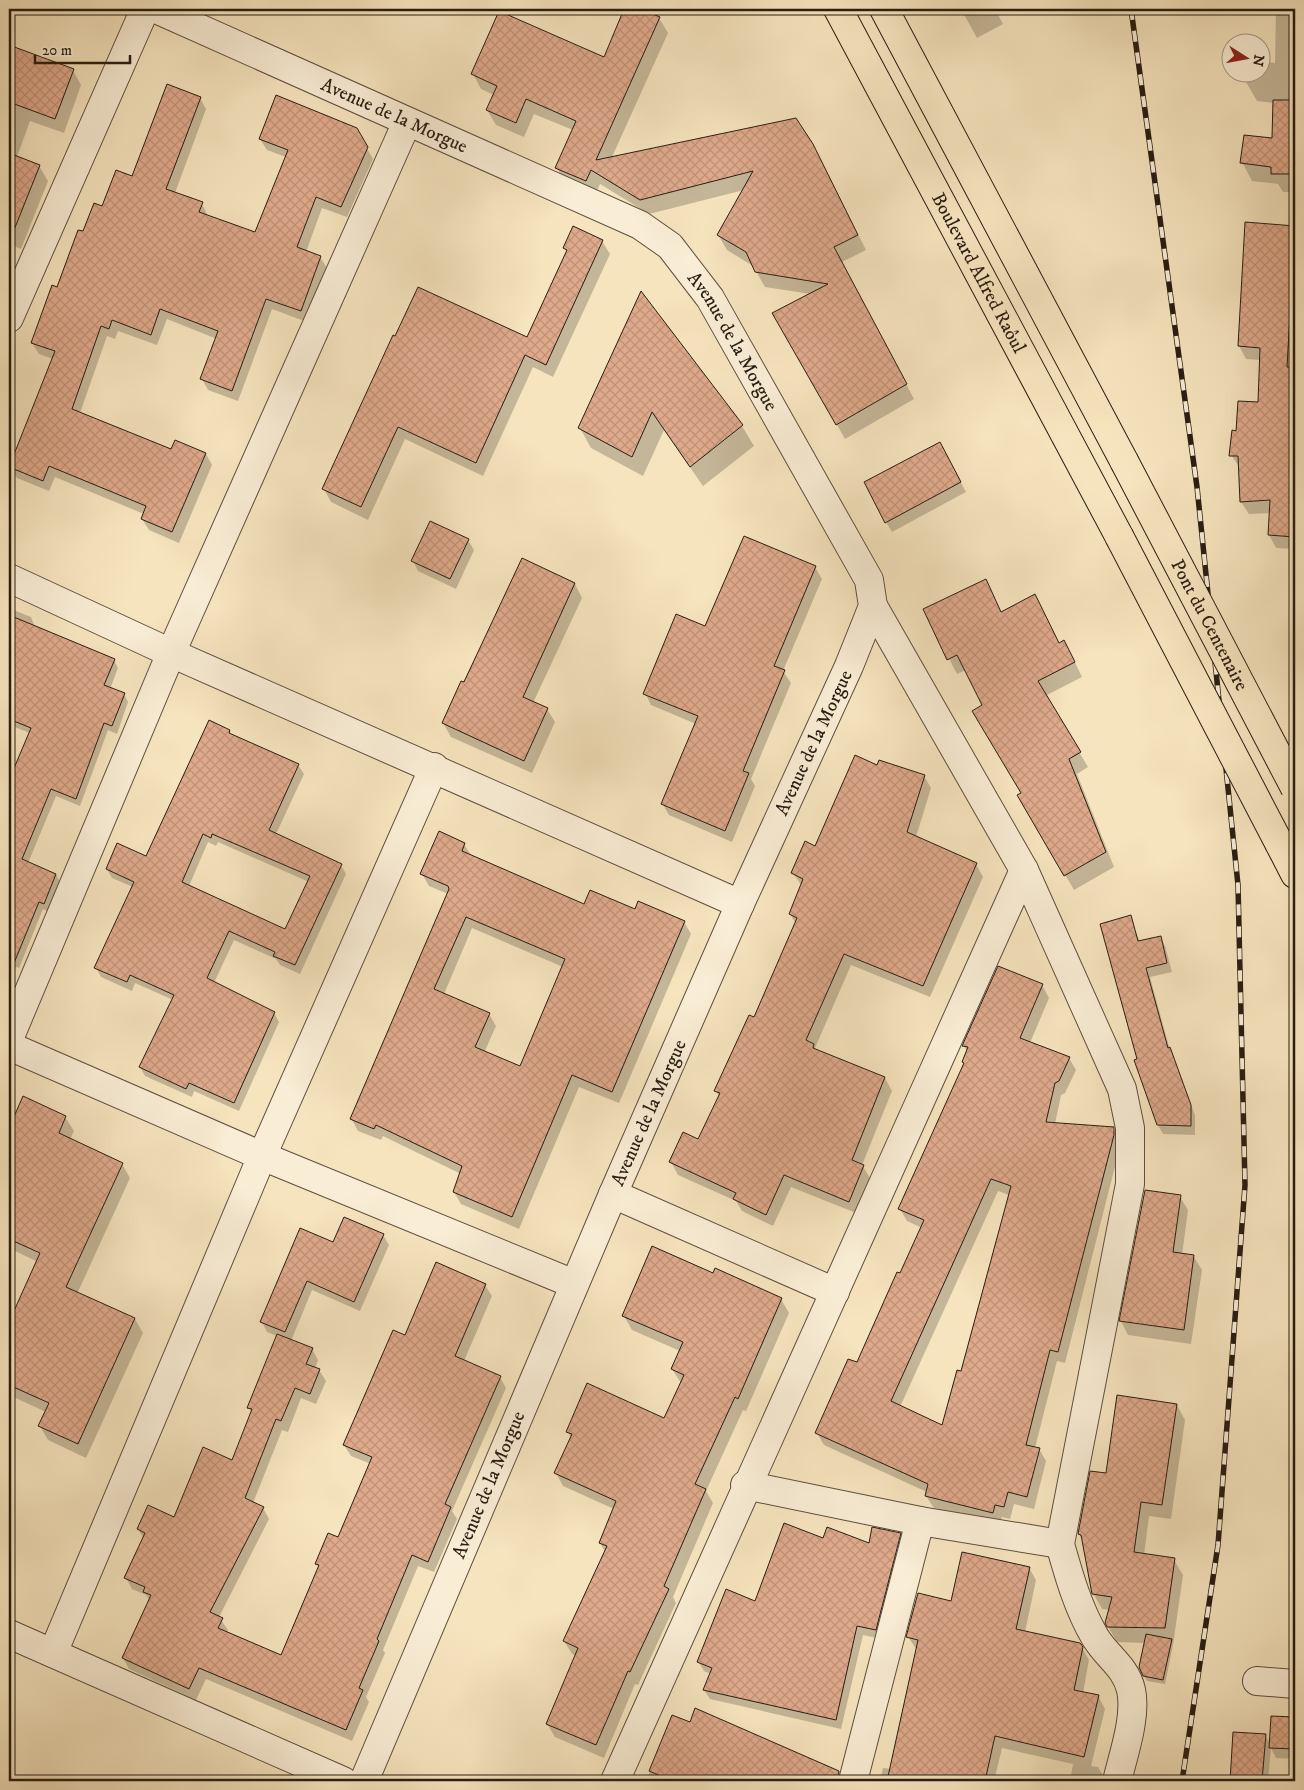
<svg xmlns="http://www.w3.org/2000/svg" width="1304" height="1790" viewBox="0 0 1304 1790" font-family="'IM FELL DW Pica',serif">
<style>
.shadow{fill:#0003;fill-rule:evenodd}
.building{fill:url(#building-cross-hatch);stroke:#281d13;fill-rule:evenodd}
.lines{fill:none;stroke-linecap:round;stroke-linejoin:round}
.street-casing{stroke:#5c4f3e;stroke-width:30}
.primary-casing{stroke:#281d13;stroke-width:30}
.street{stroke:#f9edd5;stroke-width:28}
.primary{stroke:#f6e4be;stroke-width:28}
.rail-casing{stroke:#281d13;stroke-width:5.5}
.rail{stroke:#f9edd5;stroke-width:4;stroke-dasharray:11;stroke-linecap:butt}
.primary-bridge-casing{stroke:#281d13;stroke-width:30;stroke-linecap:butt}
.primary-bridge{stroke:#f6e4be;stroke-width:28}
.labels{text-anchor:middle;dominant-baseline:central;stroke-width:5;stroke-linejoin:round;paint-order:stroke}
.street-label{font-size:19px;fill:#281d13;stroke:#f9edd5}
</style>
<defs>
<pattern id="building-cross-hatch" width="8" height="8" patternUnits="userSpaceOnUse" patternTransform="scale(1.25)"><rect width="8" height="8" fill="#dfa98b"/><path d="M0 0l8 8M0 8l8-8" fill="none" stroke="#bf9177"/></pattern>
</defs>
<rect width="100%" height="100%" fill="#f6e4be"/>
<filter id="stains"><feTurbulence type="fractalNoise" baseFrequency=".004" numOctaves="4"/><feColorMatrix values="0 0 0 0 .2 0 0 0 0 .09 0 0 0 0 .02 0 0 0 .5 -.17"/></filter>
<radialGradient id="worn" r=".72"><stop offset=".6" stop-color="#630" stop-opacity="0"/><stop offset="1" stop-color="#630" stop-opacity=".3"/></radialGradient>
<g class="shadow">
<path d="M626,9H638L659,18L668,33L612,157L821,160L866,250L842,262L914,399L845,439L774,314L811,294L765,287L753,266L727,250L718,235L744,190L649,214L600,184L595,196L565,183L557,168L573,130L534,114L524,137L496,125L487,110L494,95L481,89L473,74L604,58Z"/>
<path d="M961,9H995L1003,24L977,38Z"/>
<path d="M1276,9H1295V192H1283L1278,184L1252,181L1242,162L1273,140L1274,103L1257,101L1246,82L1247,72H1262V61L1275,63Z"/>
<path d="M9,46L73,70L81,85L64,133L30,121L17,157L39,166L48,181L21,249L9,244Z"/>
<path d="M200,98L206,109L175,193L202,204L208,216L256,234L286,157L267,150L260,139L356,129L373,159L347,217L322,208L306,252L320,257L327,268L307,322L272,309L238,401L208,390L202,379L217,339L167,319L157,345L118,331L115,339L107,336L80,413L172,450L176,441L206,454L212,465L179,543L149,530L142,519L144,514L55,477L49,491L17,478L10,467L53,359L39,354L32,343L83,233Z"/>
<path d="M1295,227V549L1276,548L1269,535L1270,513L1249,514L1241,502L1240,468L1231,455L1237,432L1259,403L1261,360L1246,359L1239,346Z"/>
<path d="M602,241L610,254L553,377L533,367L483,476L405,439L368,520L331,502L324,489L396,338L528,339L567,253L564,248Z"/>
<path d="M642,294L742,426L754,446L703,486L664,430L643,476L591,448L580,428Z"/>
<path d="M945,453L966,492L892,532L886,522Z"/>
<path d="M468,540L474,550L456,589L418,571L413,561Z"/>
<path d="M523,560L575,584L582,598L533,703L547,709L555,722L532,773L451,737L443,723Z"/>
<path d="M815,567L822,579L783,671L791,683L751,779L755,786L732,842L669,815L662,803L696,724L651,705L645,693L706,628Z"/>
<path d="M985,580L1002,613L1060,644L1072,656L1082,677L1045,696L1088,767L1077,774L1114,867L1074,890L1019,796L1023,794L966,670L957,674L924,610Z"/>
<path d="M9,608L31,617L35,627L114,660L118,668L110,689L124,694L128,702L117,734L108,730L80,806L56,796L28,863L56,874L60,882L49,912L43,909L19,968L16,967L9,984V808L20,781L30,733L9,725Z"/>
<path d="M229,731L232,735L298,765L304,774L276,834L341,865L346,874L300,974L280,965L276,959L234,940L214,983L274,1013L279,1022L239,1111L194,1091L192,1097L145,1076L140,1067L173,1000L135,983L132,991L101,977L96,968L133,887L112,878L107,869L147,858ZM208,842L216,846L218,842L309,882L286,931L189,886Z"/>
<path d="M878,767L924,776L931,788L916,837L976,864L983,877L930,997L851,965L815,1048L817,1051L885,1078L892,1091L862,1165L870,1178L856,1213L791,1187L773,1226L742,1211L736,1201L678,1175L671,1162L699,1141L719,1097L716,1091L755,1018L796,924L790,914L802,886L793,873L816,847Z"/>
<path d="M464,844L472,857L585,906L635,910L684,922L691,934L619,1103L579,1087L519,1229L461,1204L454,1192L461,1174L383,1136L381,1140L358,1131L351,1118L448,894L429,886L422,874ZM472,928L563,967L521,1068L484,1053L496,1026L489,1014L444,994Z"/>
<path d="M1130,917L1140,942L1160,937L1165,946L1172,972L1150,977L1170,1050L1195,1115V1135L1163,1134L1158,1125L1139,1059Z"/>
<path d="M1042,985L1049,998L1030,1043L1069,1058L1076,1070L1065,1093L1061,1095L1055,1124L1113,1128L1121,1143L1065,1363L1057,1361L1035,1448L1039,1449L1046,1461L1034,1509L1014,1504L1010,1519L1002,1517L999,1525L934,1508L926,1496L927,1492L824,1445L817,1433L857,1364L922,1228L907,1221L900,1209L965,1065L967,1052L964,1046ZM998,1191L1009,1195L962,1373L943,1426L900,1407Z"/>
<path d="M24,1098L65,1117L74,1131L70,1140L122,1164L130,1178L77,1294L135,1319L143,1333L86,1458L48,1440L40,1426L46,1412L9,1395V1325L38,1262L9,1248V1131Z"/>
<path d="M1180,1197L1188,1210L1182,1255L1194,1257L1202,1270L1191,1344L1128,1335L1121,1321Z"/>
<path d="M383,1235L389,1245L360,1311L312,1290L291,1341L312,1349L318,1360L315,1369L319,1370L326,1381L316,1404L301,1398L288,1432L282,1430L253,1503L263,1508L269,1519L219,1617L228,1630L227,1633L282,1657L319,1568L317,1564L339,1539L371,1464L351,1456L344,1445L405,1336L485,1285L492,1296L464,1361L500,1377L506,1388L452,1511L457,1519L434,1572L418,1566L383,1650L385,1653L366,1697L369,1702L352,1741L206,1679L196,1700L129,1669L123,1658L150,1601L146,1595L132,1589L126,1578L144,1539L138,1529L174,1519L232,1461L252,1413L249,1408L277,1336L267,1332L262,1322L334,1244Z"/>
<path d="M714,1275L781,1299L789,1313L746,1411L743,1410L706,1491L713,1503L673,1597L676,1603L638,1685L635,1684L604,1758L555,1737L547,1724L576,1656L572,1654L564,1641L605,1552L600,1543L614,1509L563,1486L556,1473L571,1438L567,1431L664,1420L681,1383L672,1369L680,1351L632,1330L624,1316Z"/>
<path d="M1177,1405L1185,1420L1171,1519L1149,1516L1144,1555L1174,1560L1183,1575L1173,1645L1165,1684L1147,1681L1140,1667L1145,1643L1117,1642L1106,1623L1110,1610L1102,1609L1093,1593L1083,1541L1079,1534L1107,1474Z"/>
<path d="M900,1534L906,1544L881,1639L863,1635L841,1729L710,1699L704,1690L711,1674L704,1671L698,1661L756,1603L824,1540L870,1545Z"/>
<path d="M1029,1568L1036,1580L1025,1632L1080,1644L1089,1660L1083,1693L1098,1696L1105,1709L1091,1766L1098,1767L1104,1777L1103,1781H1070L1073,1764L1002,1748L994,1781H880L883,1768L891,1769L917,1650L908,1637L952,1602Z"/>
<path d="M673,1716L690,1723L831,1780L646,1781Z"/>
<path d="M1272,1717L1295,1718V1759L1276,1758L1271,1748L1268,1781H1232L1234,1733L1265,1735L1271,1745Z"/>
</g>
<g class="building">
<path d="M624,9H641L660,17L596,160L796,118L813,144L858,235L834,247L907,384L836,425L772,313L828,284L755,272L746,252L717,235L753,171L640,200L591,170L586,181L555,168L576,121L526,99L516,123L486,110L497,86L471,74L499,11L604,57Z"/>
<path d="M9,45L74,69L55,119L9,102Z"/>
<path d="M167,84L201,97L166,189L203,202L199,212L255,232L288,150L259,139L276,95L357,128L368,147L341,207L316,197L297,247L321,256L301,311L266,299L232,391L200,379L218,331L160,309L151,335L112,320L109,329L101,326L72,409L171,449L175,440L206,453L172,532L141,519L146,506L49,466L43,481L9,467L55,351L31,343L52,285L57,287L78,230L83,231L94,203L102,206L116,170L132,176Z"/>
<path d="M1273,100H1295V174H1271V167L1240,163L1244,135L1272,138Z"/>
<path d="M9,153L40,165L10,240H9Z"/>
<path d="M1245,222L1295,226L1287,367H1295L1292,435H1295V537L1268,535L1270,500L1240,502L1238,456H1229L1232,430L1236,431L1238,401L1258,402L1260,348L1238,346Z"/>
<path d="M573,226L603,240L546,365L525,355L476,463L398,427L361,507L322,489L393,335L395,336L418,287L527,337L567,250L563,248Z"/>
<path d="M641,291L743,425L690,467L652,412L632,457L578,428Z"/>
<path d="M940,442L961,482L885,523L864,482Z"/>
<path d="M430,521L469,539L450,579L411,561Z"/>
<path d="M744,536L816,566L774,666L785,670L743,771L749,773L725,831L661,804L698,716L643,694L676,614L705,626Z"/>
<path d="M522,558L575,583L523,697L548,708L524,761L442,723L461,681L464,682Z"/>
<path d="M986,579L1001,612L1035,594L1059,643L1064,640L1075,662L1038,681L1081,752L1069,759L1106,852L1064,876L1017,795L1021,793L972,711L982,705L957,655L947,660L923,609Z"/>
<path d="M9,615L115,659L104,685L125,693L112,726L104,723L76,799L51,789L22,859L56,874L44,904L39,902L10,973L9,780L31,728L9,719Z"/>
<path d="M209,720L230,730L229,733L299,764L269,830L342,864L295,965L273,956L275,952L229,931L207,978L275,1012L234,1103L189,1083L186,1089L139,1067L174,995L130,975L127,982L94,968L134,882L106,869L117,843L146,856ZM203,834L211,838L212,834L310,876L285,929L182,882Z"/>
<path d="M855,755L877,765L879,760L925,775L907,832L977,863L923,986L844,954L806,1040L814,1044L813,1048L885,1077L852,1160L864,1165L849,1202L784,1175L766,1215L733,1199L736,1193L669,1162L683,1132L698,1139L720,1093L714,1091L749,1015L754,1017L797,918L789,914L803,879L791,873L805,841L815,846Z"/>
<path d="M439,831L465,843L462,851L584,904L590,890L635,909L638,901L685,921L612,1092L572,1075L512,1217L453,1192L462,1166L376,1125L374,1129L350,1119L449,889L448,886L420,874ZM466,917L565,959L520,1066L475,1047L490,1013L434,989Z"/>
<path d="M1131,915L1138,941L1161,936L1167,963L1146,968L1168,1048L1170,1047L1191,1105V1126L1157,1125L1134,1060L1137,1059L1100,924Z"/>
<path d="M998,966L1043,984L1020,1038L1070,1057L1059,1081L1055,1083L1046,1122L1114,1127V1135L1058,1352L1050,1350L1026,1445L1040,1448L1027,1497L1008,1492L1004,1507L995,1505L993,1513L925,1496L928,1484L815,1433L848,1359L857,1362L897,1272L900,1273L924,1220L898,1209L964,1063L962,1062L968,1047L962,1046ZM991,1179L1011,1186L961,1371L957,1370L942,1425L891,1401Z"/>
<path d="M23,1096L66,1116L59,1133L123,1163L66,1287L135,1318L78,1444L38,1426L49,1403L9,1385V1322L40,1253L9,1239V1128Z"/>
<path d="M1145,1190L1181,1195L1173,1252L1194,1255L1184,1330L1119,1321Z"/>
<path d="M344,1217L384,1234L354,1302L307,1281L285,1332L260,1322L300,1228L333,1242Z"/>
<path d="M652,1246L713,1273L715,1268L782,1298L738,1399L735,1397L695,1484L706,1489L664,1586L669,1589L630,1672L628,1671L596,1745L546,1724L578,1648L563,1641L607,1546L599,1543L616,1501L554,1473L572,1434L566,1432L587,1383L664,1418L684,1375L671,1369L683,1342L622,1316Z"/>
<path d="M436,1262L486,1284L455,1356L501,1376L445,1504L451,1507L428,1562L412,1555L377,1639L379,1641L359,1688L363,1690L346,1730L199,1668L189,1689L122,1658L151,1595L143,1592L145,1587L124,1578L145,1533L137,1529L148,1505L174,1517L203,1447L232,1460L252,1409L247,1408L277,1334L313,1348L306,1364L320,1369L310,1394L295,1388L281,1421L276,1419L245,1498L264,1507L210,1612L223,1618L218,1628L281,1655L319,1565L315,1564L328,1533L338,1537L372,1457L343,1445L393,1330L405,1335Z"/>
<path d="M1117,1395L1177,1404L1162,1505L1141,1502L1134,1552L1175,1558L1165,1628L1107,1627L1105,1623L1112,1597L1092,1594L1081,1535L1078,1534L1090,1471L1106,1473Z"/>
<path d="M784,1523L823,1538L827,1527L869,1543L872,1527L901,1533L876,1630L857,1626L836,1720L703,1690L712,1668L697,1662L726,1589L755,1601Z"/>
<path d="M962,1552L1030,1567L1016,1629L1080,1643L1083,1647L1074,1690L1099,1695L1084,1757L995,1736L985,1781H887L918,1640L906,1637L918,1593L951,1601Z"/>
<path d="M1146,1634L1172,1639L1163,1680L1143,1676L1139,1667Z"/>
<path d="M695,1708L839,1771L838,1781H658L661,1776L649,1771L672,1715L690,1722Z"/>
<path d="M1271,1716L1295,1717V1749L1269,1748Z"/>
<path d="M1233,1732L1266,1734L1262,1781H1230Z"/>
</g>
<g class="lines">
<g class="street-casing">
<g id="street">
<path id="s1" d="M156,9L640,225L670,246L710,298L869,580L873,606L849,666L740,904L613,1194L364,1781"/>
<path d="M9,318L145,9"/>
<path d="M9,578L171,653L740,904"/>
<path d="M873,606L1024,870L1122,1089L1130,1128V1184L1060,1544C1069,1576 1078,1608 1095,1637C1107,1657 1126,1667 1131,1690C1137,1716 1123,1756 1117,1781"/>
<path d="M9,1039L171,653L407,122"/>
<path d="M9,1046L262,1156L574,1284"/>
<path d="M613,1194L835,1292"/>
<path d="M745,1485L920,1521L1060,1544"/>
<path d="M9,1634L343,1781"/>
<path d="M53,1653L262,1156L434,767"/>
<path d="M1257,1681L1295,1684"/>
<path d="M615,1781C749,1477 888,1174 1024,870"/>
<path d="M853,1781L920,1521"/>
</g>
</g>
<g class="primary-casing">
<g id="primary">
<path id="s2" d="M838,9L1119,536"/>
<path d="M884,9L1124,461"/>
<path d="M1279,843L1295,874"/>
</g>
</g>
<use href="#street" class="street"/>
<use href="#primary" class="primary"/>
<g class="rail-casing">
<path id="rail" d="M1131,9L1197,487L1238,885L1245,1185L1218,1545L1182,1781"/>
</g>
<use href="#rail" class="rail"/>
<g class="primary-bridge-casing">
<g id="primary-bridge">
<path id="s3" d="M1124,461L1295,788"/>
<path d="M1119,536L1279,843"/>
</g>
</g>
<use href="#primary-bridge" class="primary-bridge"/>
</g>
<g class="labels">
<g class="street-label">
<text stroke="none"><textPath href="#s1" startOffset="261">Avenue de la Morgue</textPath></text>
<text stroke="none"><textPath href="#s2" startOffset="299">Boulevard Alfred Raôul</textPath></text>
<text stroke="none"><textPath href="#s1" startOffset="681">Avenue de la Morgue</textPath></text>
<text stroke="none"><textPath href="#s3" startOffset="185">Pont du Centenaire</textPath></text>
<text transform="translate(814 743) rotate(-65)">Avenue de la Morgue</text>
<text transform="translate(649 1113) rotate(-66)">Avenue de la Morgue</text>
<text transform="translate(489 1485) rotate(-67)">Avenue de la Morgue</text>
</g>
</g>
<rect width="1304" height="1790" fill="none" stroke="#f6e4be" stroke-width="30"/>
<rect x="10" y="10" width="1284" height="1770" fill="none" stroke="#281d13" stroke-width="2.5"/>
<rect x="15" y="15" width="1274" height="1760" fill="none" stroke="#281d13"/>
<g transform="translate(1246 58) rotate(101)"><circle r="24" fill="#f9edd5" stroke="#a59a87"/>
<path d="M0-4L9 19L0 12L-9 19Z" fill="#8f2418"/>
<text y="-8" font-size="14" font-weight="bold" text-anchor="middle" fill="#281d13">N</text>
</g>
<path d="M35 55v8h95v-8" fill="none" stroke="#281d13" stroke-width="2.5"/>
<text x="42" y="55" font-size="15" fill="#281d13" stroke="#f9edd5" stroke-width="4" paint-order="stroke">20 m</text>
<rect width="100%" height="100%" filter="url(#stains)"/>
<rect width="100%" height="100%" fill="url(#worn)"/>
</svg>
